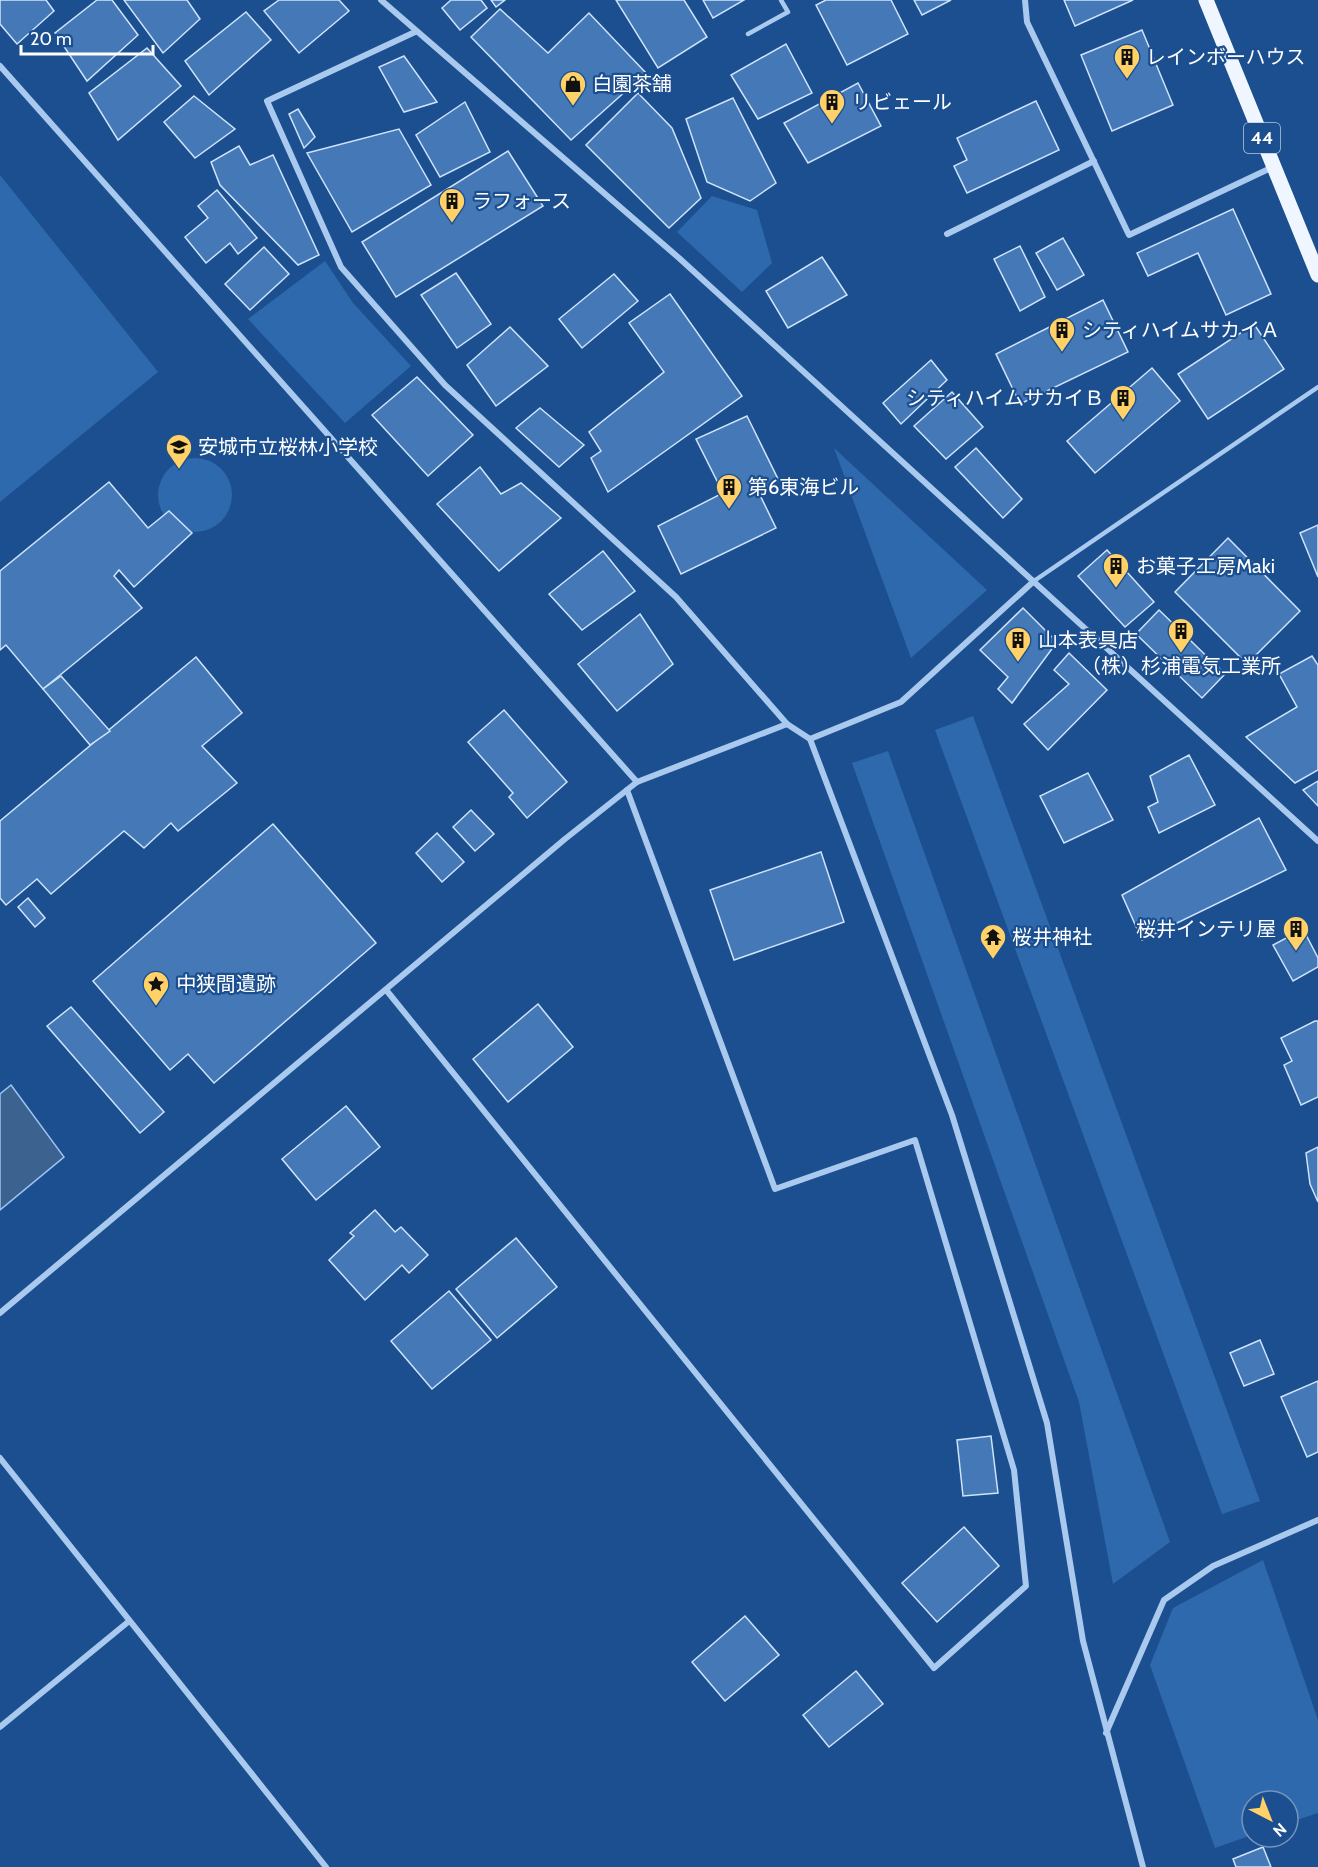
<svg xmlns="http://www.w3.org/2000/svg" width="1318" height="1867" viewBox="0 0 1318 1867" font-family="Cabin,'Noto Sans JP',sans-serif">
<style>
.green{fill:#2e69ad}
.water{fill:#3c6290;stroke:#9cc4f0;stroke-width:1.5}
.building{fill:#4478b7;stroke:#cfe3fa;stroke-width:1.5}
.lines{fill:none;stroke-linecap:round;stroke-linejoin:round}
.service{stroke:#a9c9ee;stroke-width:4.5}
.minor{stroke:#a9c9ee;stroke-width:6}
.primary{stroke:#f0f6ff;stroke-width:15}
.labels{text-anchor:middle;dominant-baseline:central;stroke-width:4.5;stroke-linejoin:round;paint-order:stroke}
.shield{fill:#1b4f8f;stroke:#bbcadd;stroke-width:1.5}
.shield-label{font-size:18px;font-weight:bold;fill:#fff}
.poi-label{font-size:20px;fill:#fff;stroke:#1b4f8f;text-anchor:start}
</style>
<rect width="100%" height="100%" fill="#1b4f8f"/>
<g class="green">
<path d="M0,175L158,372L0,502Z"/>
<path d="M712,196L757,210L772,263L742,292L677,232Z"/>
<path d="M325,261L353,303L411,366L345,423L248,319Z"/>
<path d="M834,448L987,590L911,658Z"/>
<circle cx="195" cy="495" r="37"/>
<path d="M973,716L1260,1501L1222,1514L935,730Z"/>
<path d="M888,751L1170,1542L1113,1584L1079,1402L852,763Z"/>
<path d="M1263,1560L1318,1720V1813L1288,1823V1801H1252V1835L1215,1848L1150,1665L1173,1608Z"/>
</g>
<path class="water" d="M11,1085L64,1157L0,1210V1094Z"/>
<g class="building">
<path d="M0,0H46L54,11L17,44L0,24Z"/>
<path d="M97,0H112L138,35L87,81L55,33Z"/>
<path d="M124,0H187L200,19L163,53Z"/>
<path d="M279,0H339L349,11L299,53L264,11Z"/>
<path d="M451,0H481L487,8L460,30L442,8Z"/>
<path d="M491,0H505L496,7Z"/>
<path d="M616,0H684L707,37L658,68Z"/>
<path d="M703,0H744L713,18Z"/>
<path d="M826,0H891L908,34L847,65L816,5Z"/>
<path d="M914,0H951L922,15Z"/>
<path d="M1064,0H1133L1075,26Z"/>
<path d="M500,9L548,53L589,13L646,73L571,140L471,37Z"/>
<path d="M246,12L271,40L209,95L185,61Z"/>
<path d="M1142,30L1173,105L1112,131L1081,55Z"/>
<path d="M786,44L812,93L758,119L731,75Z"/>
<path d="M147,48L181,86L118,140L89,93Z"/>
<path d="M404,56L437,102L404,112L379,67Z"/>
<path d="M858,83L881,126L808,163L784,123Z"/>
<path d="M638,93L672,128L701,198L669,228L586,145Z"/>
<path d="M194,96L235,129L195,158L164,122Z"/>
<path d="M733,98L776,183L750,201L707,182L686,119Z"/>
<path d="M1036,101L1059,150L967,193L954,166L967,160L957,138Z"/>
<path d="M465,102L490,152L440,177L416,135Z"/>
<path d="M298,109L315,137L304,148L289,114Z"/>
<path d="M399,129L431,185L352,232L307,153Z"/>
<path d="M239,146L250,165L273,155L319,255L298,265L220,185L211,162Z"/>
<path d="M508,151L543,206L396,297L362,242Z"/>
<path d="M217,190L257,238L238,254L230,243L206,263L185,237L208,218L198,206Z"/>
<path d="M1233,209L1271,294L1226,315L1198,253L1148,276L1137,253Z"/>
<path d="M1063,238L1084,275L1057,290L1036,253Z"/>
<path d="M1020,246L1045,297L1020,311L994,259Z"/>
<path d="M264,247L289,274L250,310L225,284Z"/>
<path d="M822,257L847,295L788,328L766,291Z"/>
<path d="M456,273L491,324L457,348L421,295Z"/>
<path d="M614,274L638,301L582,348L559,319Z"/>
<path d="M670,294L742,396L608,492L591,458L601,451L589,432L664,372L629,323Z"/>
<path d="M1103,300L1128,352L1020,404L996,354Z"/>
<path d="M1254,324L1284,369L1208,419L1178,374Z"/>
<path d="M510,327L548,366L496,406L467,365Z"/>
<path d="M931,360L947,380L901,424L883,403Z"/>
<path d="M1152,368L1180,401L1095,473L1067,441Z"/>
<path d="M417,377L473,435L428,476L372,415Z"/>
<path d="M952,392L983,427L946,459L914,426Z"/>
<path d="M540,408L584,445L559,467L516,428Z"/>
<path d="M747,416L779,481L758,491L776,528L681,574L658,526L723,493L696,439Z"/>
<path d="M976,448L1022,499L1003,518L955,467Z"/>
<path d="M480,467L501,494L521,483L561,518L499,571L437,504Z"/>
<path d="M109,482L148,528L169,511L192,533L134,587L119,570L114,576L142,608L43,689L6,645L0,650V571Z"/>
<path d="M1318,525V577L1300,533Z"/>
<path d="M1228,538L1300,611L1247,664L1175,592Z"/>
<path d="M1107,550L1154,602L1125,627L1078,576Z"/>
<path d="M603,551L635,591L582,630L549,594Z"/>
<path d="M1023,608L1057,642L1012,703L998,689L1008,677L980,650Z"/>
<path d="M1159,610L1225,674L1202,698L1136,634Z"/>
<path d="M640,614L673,664L617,711L578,664Z"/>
<path d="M1069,653L1107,690L1048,750L1024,724L1069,684L1054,670Z"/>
<path d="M1312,656L1318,665V770L1295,783L1246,737L1297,707L1279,674Z"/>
<path d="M196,657L242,713L202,746L237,783L178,831L171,823L144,848L124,831L51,894L37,879L6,905L0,898V821Z"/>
<path d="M61,676L110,731L90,745L43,689Z"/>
<path d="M504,710L567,782L527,818L509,797L513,793L468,742Z"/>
<path d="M1189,755L1215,805L1159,833L1148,807L1158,802L1150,776Z"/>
<path d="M1088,773L1113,820L1064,843L1040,796Z"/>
<path d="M1318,781V806L1303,790Z"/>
<path d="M471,810L494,834L475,851L453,827Z"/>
<path d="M1259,818L1286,870L1142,940L1122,895Z"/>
<path d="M273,824L376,943L214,1083L188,1054L170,1070L93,981Z"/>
<path d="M437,833L464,862L442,882L416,853Z"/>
<path d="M821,852L844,922L734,960L710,890Z"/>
<path d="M28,898L45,918L35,927L18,907Z"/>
<path d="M1303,929L1318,958V967L1293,981L1273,945Z"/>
<path d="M538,1004L573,1047L508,1102L473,1059Z"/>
<path d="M71,1007L164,1112L140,1133L47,1026Z"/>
<path d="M1315,1021H1318V1097L1301,1105L1284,1065L1292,1061L1281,1038Z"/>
<path d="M346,1106L380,1147L316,1200L282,1159Z"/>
<path d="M1318,1147V1202L1310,1184L1306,1153Z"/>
<path d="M375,1210L395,1232L401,1227L428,1255L409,1273L402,1265L365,1300L329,1260L354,1236L350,1233Z"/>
<path d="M516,1238L557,1287L497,1338L456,1289Z"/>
<path d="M449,1291L491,1340L432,1389L391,1341Z"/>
<path d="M1260,1340L1274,1374L1244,1386L1230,1353Z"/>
<path d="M1318,1381V1452L1307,1457L1281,1397Z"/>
<path d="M991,1436L998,1493L963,1496L957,1440Z"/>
<path d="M964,1527L999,1566L937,1622L902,1583Z"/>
<path d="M745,1616L779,1655L725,1701L692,1662Z"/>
<path d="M856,1671L883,1704L829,1747L803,1715Z"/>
<path d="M1263,1847L1271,1867H1236L1233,1859Z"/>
</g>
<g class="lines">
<g class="service">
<path d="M748,34L788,12L781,0"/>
<path d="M1034,581L1318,387"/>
</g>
<g class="minor">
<path d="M381,0L679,258L1318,841"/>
<path d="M1025,0L1027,22L1129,235L1273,167"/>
<path d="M415,32L267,101L341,267L445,385L676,597L787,724"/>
<path d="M0,66L637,782"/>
<path d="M947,234L1094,161"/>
<path d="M810,739L901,702L1034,581"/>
<path d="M387,991L934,1668L1026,1586L1014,1470L915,1140L775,1189L627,790"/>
<path d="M0,1313L565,839L637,782L787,724L810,739L952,1115L1047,1423L1083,1641L1143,1867"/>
<path d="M0,1458L326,1867"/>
<path d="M0,1727L128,1622"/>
<path d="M1106,1733L1164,1600L1213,1566L1318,1520"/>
</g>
<path class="primary" d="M1206,0L1318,275"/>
</g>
<defs>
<g id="building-pin" transform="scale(1.35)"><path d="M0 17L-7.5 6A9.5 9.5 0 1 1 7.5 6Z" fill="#ffd166" stroke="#1b4f8f"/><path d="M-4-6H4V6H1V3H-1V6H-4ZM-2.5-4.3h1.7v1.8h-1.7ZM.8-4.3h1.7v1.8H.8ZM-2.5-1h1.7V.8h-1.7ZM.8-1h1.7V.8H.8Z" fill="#111"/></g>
<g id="shop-pin" transform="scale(1.35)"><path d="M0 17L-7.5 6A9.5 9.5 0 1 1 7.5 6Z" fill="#ffd166" stroke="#1b4f8f"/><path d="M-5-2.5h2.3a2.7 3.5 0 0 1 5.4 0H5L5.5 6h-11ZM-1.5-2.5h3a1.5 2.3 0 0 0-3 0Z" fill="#111"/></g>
<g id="school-pin" transform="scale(1.35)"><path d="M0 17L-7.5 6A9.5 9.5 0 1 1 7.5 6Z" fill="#ffd166" stroke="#1b4f8f"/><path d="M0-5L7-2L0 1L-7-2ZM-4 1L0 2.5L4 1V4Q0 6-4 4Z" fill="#111"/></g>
<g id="temple-pin" transform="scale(1.35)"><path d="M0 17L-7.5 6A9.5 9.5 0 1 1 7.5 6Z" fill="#ffd166" stroke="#1b4f8f"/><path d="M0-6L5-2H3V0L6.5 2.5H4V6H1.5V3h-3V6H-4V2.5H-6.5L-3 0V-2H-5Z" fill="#111"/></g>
<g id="sight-pin" transform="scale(1.35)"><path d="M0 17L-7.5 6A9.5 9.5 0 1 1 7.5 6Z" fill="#ffd166" stroke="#1b4f8f"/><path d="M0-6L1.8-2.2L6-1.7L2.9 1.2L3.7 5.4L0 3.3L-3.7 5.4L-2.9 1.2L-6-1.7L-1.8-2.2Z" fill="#111"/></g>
</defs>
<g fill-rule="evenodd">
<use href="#building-pin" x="1127" y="57"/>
<use href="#shop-pin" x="573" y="84"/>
<use href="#building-pin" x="832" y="102"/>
<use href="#building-pin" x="452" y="201"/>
<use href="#building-pin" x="1062" y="330"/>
<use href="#building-pin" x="1123" y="398"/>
<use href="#school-pin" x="179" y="447"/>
<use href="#building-pin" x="729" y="487"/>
<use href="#building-pin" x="1116" y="566"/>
<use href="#building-pin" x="1181" y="631"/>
<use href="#building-pin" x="1018" y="640"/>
<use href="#building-pin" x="1296" y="929"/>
<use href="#temple-pin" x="993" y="937"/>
<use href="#sight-pin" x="156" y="984"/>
</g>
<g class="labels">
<rect class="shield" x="1244" y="123" width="36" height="30" rx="4.5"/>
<g class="shield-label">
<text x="1262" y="138">44</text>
</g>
<g class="poi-label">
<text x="1146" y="57">レインボーハウス</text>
<text x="592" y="84">白園茶舗</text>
<text x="852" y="102">リビェール</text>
<text x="472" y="201">ラフォース</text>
<text x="1082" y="330">シティハイムサカイＡ</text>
<text x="1104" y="398" text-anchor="end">シティハイムサカイＢ</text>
<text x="198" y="447">安城市立桜林小学校</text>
<text x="748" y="487">第6東海ビル</text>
<text x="1136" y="566">お菓子工房Maki</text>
<text x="1038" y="640">山本表具店</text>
<text x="1181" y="666" text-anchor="middle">（株）杉浦電気工業所</text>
<text x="1276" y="929" text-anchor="end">桜井インテリ屋</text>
<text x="1012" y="937">桜井神社</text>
<text x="176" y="984">中狭間遺跡</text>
</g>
</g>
<g transform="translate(1270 1819) rotate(138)"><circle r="28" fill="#1b4f8f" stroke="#7695bc" stroke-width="1.5"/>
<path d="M0-4.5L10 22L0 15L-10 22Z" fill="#ffd166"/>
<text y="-9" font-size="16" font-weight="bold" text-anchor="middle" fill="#ffffff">N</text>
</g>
<path d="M21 45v9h132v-9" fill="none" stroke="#ffffff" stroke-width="3"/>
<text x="30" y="45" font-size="18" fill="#ffffff" stroke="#1b4f8f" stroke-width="4.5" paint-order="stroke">20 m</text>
</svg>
